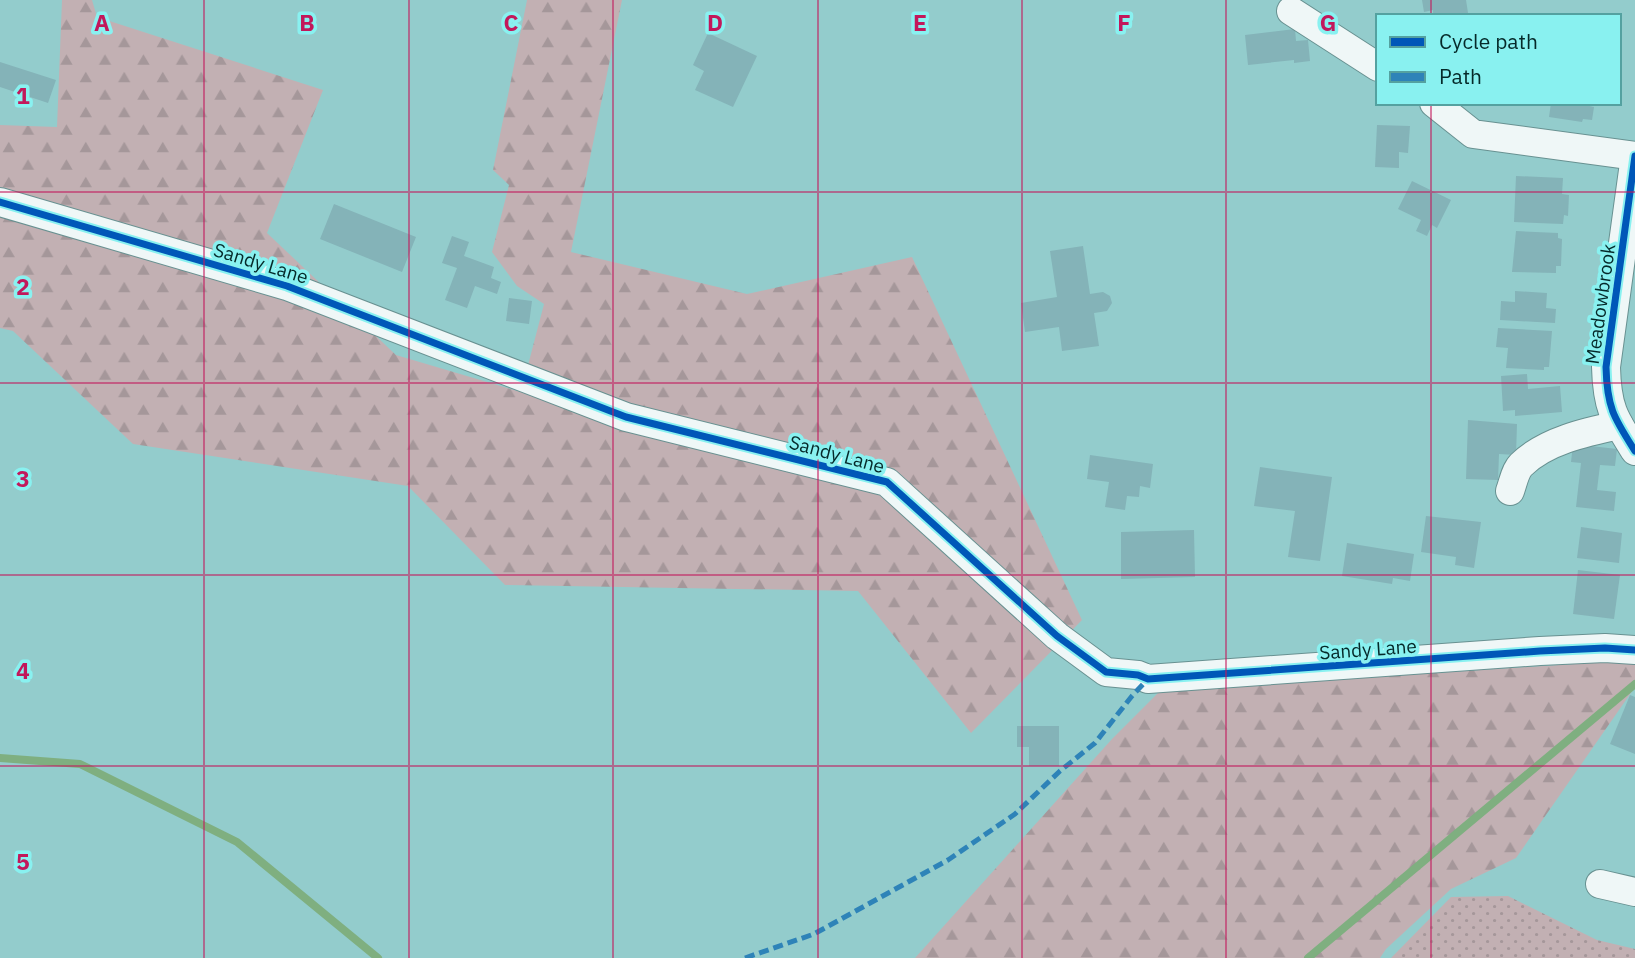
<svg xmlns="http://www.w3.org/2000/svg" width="1635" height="958" viewBox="0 0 1635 958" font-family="'IBM Plex Sans',sans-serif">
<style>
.grass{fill:url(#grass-dots)}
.forest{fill:url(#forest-firs)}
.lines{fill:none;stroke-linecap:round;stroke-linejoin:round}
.stream{stroke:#7faf80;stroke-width:8}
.building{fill:#84b3b8}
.minor-casing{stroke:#689191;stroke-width:30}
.minor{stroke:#eff7f7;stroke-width:28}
.quiet{stroke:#2e83b8;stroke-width:5;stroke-dasharray:10 5;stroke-linecap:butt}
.cycleway-casing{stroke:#89f1f0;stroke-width:11}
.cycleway{stroke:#0057b8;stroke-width:7}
.grid{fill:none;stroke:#c2185b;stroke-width:2;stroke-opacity:0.55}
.labels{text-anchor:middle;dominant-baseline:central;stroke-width:7;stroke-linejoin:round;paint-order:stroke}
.street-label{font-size:19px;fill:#052929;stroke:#89f1f0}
.grid-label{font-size:23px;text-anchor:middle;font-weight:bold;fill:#c2185b;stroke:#89f1f0;stroke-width:7;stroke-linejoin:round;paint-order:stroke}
</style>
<defs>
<pattern id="grass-dots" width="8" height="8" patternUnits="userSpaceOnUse" patternTransform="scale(1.75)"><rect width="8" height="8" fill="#c2b0b3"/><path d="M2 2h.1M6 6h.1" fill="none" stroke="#a5979a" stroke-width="1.8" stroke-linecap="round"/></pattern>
<pattern id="forest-firs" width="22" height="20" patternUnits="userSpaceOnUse" patternTransform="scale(1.75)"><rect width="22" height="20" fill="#c2b0b3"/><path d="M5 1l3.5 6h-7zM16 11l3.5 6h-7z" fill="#a5979a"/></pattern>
</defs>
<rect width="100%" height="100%" fill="#93cccc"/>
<path class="grass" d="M1508,896L1597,940L1635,949V958H1391L1451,897Z"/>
<g class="forest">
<path d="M62,0H92L97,17L323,90L267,233L396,355L521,392L544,304L517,286L492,252L509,185L493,170L527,0H622L571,252L747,294L912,257L1082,620L971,733L858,591L505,585L408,486L133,444L13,331L0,328V125L57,127Z"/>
<path d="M1635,660V687L1516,858L1451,889L1386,949L1380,958H915L1112,739L1160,691Z"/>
</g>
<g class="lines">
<g class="stream">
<path d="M0,758L80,764L237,842L378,958"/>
<path d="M1308,958L1635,684"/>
</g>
</g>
<g class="building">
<path d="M1422,0H1466L1468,13L1433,16V10L1424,12Z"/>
<path d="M1295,29L1296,41L1308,40L1310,61L1294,63V60L1248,65L1245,35Z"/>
<path d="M708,33L757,56L733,107L695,90L704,71L693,65Z"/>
<path d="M0,62L56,80L48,103L0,87Z"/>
<path d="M1551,103H1585V105L1594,107L1592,120L1583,119L1582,122L1549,117Z"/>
<path d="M1377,125L1410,126L1408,153L1399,152V168L1375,167Z"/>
<path d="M1516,176L1563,178L1562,194L1569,195L1568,216L1564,215L1563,224L1514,222Z"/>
<path d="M1412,181L1451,200L1437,228L1432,225L1427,236L1416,231L1421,220L1398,209Z"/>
<path d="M334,204L416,237L402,272L320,239Z"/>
<path d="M1516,231L1558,233V238L1562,239L1561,266H1556V273L1512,272Z"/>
<path d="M452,236L469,242L464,256L494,267L491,278L501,282L497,294L475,286L467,308L445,300L457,268L442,263Z"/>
<path d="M1083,246L1090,294L1103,292L1110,296L1112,303L1107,311L1094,313L1099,346L1062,351L1059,327L1025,332L1021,303L1057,297L1050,251Z"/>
<path d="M1515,291L1547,293L1546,308L1556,309L1555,323L1500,320L1501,301L1515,302Z"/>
<path d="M509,298L532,301L529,324L506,321Z"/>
<path d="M1498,328L1552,331L1549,367H1544V370L1506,368L1508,348L1496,347Z"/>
<path d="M1527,374L1528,389L1560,386L1562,412L1515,416V410L1503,411L1501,376Z"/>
<path d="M1468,420L1517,424L1516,455L1499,454L1498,480L1466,479Z"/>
<path d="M1573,444L1617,449L1615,466L1600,465L1597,490L1616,492L1614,511L1576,507L1581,463L1571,462Z"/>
<path d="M1090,455L1153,464L1150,488L1140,486L1139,497L1127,496L1125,510L1105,507L1109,482L1087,479Z"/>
<path d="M1260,467L1332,477L1320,561L1288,557L1295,511L1254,506Z"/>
<path d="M1426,516L1481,522L1474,568L1455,565L1456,557L1421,552Z"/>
<path d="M1581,527L1622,533L1619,563L1577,558Z"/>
<path d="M1194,530L1195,577L1121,579V532Z"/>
<path d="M1347,543L1414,554L1410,581L1393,578L1392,584L1342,576Z"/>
<path d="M1578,570L1620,575L1614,619L1573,614Z"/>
<path d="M1630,695L1635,697V754L1610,744Z"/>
<path d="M1017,726H1059V766H1029V747H1017Z"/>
</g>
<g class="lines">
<g class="minor-casing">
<g id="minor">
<path d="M1291,11L1378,67"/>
<path d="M1434,103L1473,134L1635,156"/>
<path d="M1635,156L1606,367C1607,408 1614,418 1635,451"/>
<path d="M0,202L287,286L626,417L887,482L1057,636L1106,672L1138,675L1148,679L1540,651L1605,648L1635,650"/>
<path d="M1510,491C1513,483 1515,471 1521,465C1545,441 1586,432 1619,425"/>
<path d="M1600,884L1635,892"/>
</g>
</g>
<use href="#minor" class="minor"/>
<path class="quiet" d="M745,958L814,934L948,860L1015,814L1060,771L1095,743L1132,696L1148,679"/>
<g class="cycleway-casing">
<g id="cycleway">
<path d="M1635,156L1606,367C1607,408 1614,418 1635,451"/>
<path d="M0,202L287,286L626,417L887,482L1057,636L1106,672L1138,675L1148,679L1540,651L1605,648L1635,650"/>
</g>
</g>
<use href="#cycleway" class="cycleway"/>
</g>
<path class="grid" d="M204,0V958M409,0V958M613,0V958M818,0V958M1022,0V958M1226,0V958M1431,0V16M1431,103V958M0,192H1635M0,383H1635M0,575H1635M0,766H1635"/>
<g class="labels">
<g class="street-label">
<text transform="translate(261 263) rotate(17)">Sandy Lane</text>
<text transform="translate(1600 304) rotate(-82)">Meadowbrook</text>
<text transform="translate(837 454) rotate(15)">Sandy Lane</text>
<text transform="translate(1368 649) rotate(-4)">Sandy Lane</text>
</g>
</g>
<g class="grid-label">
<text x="102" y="31">A</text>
<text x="307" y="31">B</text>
<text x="511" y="31">C</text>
<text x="715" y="31">D</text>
<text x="920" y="31">E</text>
<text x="1124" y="31">F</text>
<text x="1328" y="31">G</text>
<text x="23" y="104">1</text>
<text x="23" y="295">2</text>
<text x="23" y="487">3</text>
<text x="23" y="679">4</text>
<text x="23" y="870">5</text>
</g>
<rect x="1376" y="14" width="245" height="91" fill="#89f1f0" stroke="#54a1a0" stroke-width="2"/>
<rect x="1390" y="37" width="35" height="10" fill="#0057b8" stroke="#54a1a0" stroke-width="2"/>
<text x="1439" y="49" font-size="21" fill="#052929">Cycle path</text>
<rect x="1390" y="72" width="35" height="10" fill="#2e83b8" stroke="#54a1a0" stroke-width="2"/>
<text x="1439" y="84" font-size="21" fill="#052929">Path</text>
</svg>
